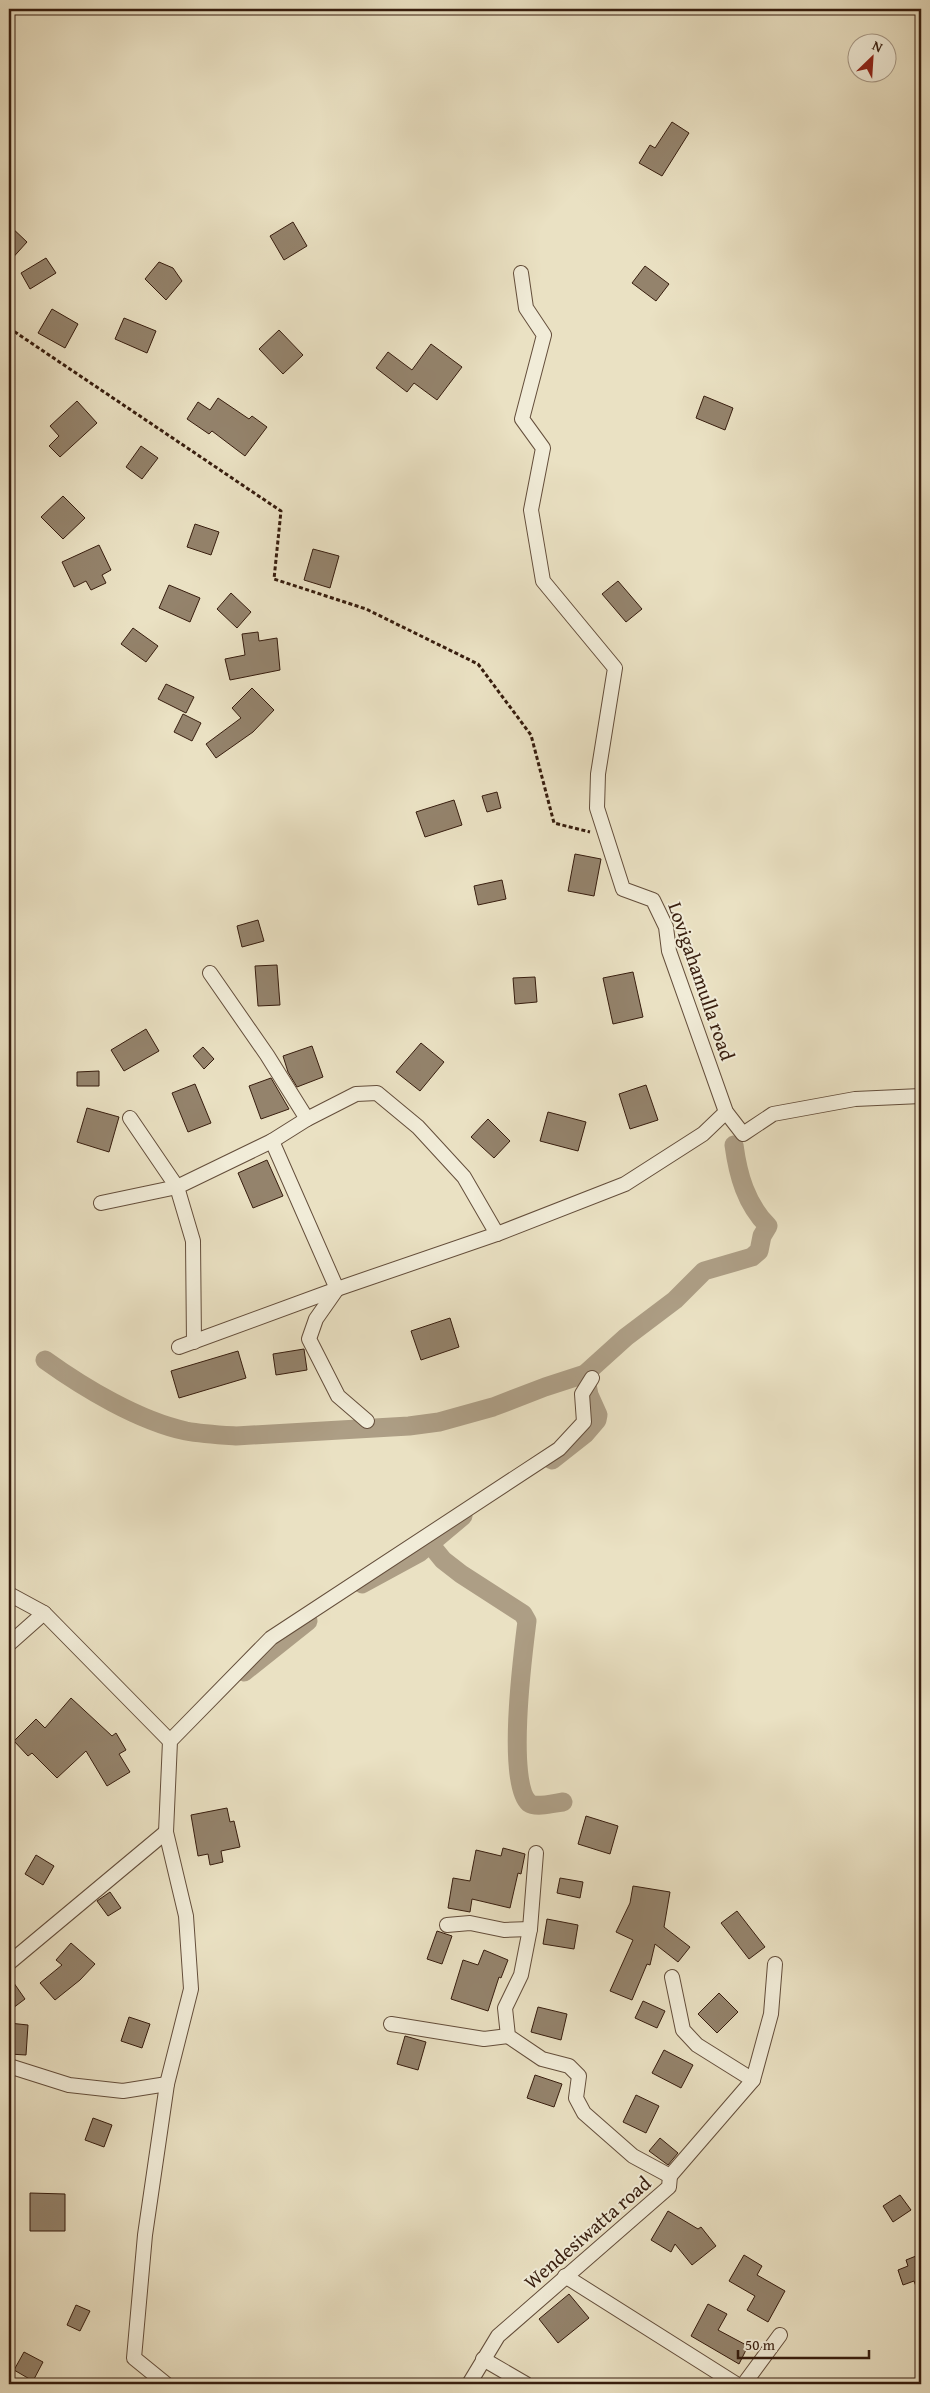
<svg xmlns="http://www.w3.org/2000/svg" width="930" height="2393" viewBox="0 0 930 2393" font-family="'Gentium Book Plus',serif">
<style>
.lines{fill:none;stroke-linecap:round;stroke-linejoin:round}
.canal{stroke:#ad9e85;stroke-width:19}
.building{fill:#94836c;stroke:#371d0e}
.street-casing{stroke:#644e3b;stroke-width:16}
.path{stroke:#371d0e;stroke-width:3;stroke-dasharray:4 2.5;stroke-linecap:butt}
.street{stroke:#f1ecd8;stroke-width:14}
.labels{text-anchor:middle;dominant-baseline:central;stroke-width:4;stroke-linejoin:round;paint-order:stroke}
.street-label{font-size:20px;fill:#371d0e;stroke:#f1ecd8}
</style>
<rect width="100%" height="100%" fill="#eae1c3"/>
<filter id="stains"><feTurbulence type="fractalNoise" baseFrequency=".004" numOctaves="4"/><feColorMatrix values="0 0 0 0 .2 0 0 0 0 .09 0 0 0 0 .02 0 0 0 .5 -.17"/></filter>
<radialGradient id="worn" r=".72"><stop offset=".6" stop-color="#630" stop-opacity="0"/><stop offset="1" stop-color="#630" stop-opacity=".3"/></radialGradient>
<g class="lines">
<g class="canal">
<path d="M45,1360C84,1388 139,1421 186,1431C202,1434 220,1435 236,1436L409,1426L439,1422L493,1407L545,1387L585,1374L626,1337L675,1300L704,1271L752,1257L759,1251L762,1236L768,1226C746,1204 738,1175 734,1145"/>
<path d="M552,1460L585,1434L597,1420L598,1415L589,1395L585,1374"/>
<path d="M430,1544L443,1560L461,1574L523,1614L527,1621C523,1653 506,1783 529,1803C536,1808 555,1803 563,1802"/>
<path d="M362,1584L419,1553L463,1516"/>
<path d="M244,1672L308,1621"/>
</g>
</g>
<g class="building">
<path d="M672,122L689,133L662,176L639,163L650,145L655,148Z"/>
<path d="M293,222L307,246L284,260L270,236Z"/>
<path d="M9,225L27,242L9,262Z"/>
<path d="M46,258L56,273L30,289L21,273Z"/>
<path d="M159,262L173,268L182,281L166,300L145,279Z"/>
<path d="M645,266L669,284L656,301L632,283Z"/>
<path d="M52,309L78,324L65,348L38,333Z"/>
<path d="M124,318L156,331L147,353L115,339Z"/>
<path d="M279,330L303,355L283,374L259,349Z"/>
<path d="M431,344L462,367L437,400L414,383L407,392L376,368L388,352L412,370Z"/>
<path d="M704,396L733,408L725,430L696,418Z"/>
<path d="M218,398L249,419L252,416L267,427L245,456L212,431L209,434L187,419L198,402L210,410Z"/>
<path d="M77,401L97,423L60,457L49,446L59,436L50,426Z"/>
<path d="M141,446L158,458L142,479L126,467Z"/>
<path d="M63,496L85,518L63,539L41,517Z"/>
<path d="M195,524L219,532L211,555L187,547Z"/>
<path d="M99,545L111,570L102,575L106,583L91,590L86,581L74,587L62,562Z"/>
<path d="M313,549L339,556L330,588L304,580Z"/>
<path d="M618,581L642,609L626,622L602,594Z"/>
<path d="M169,585L200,598L190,622L159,608Z"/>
<path d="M231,593L251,612L237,628L217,609Z"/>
<path d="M133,628L158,646L146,662L121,644Z"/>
<path d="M258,632L259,641L277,638L280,670L230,680L225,659L245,655L242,634Z"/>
<path d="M166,684L194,697L186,713L158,699Z"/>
<path d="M252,688L274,710L253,732L216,758L206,744L241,718L232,708Z"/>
<path d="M183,714L201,723L192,741L174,732Z"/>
<path d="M497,792L501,808L487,812L482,796Z"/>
<path d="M454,800L462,825L425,837L416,812Z"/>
<path d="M575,854L601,859L594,896L568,891Z"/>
<path d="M502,880L506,899L478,905L474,886Z"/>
<path d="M258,920L264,941L242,947L237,926Z"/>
<path d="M277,965L280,1005L258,1006L255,966Z"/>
<path d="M633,972L643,1017L613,1024L603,978Z"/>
<path d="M535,977L537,1002L515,1004L513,978Z"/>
<path d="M146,1029L159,1051L124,1071L111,1050Z"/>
<path d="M421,1043L444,1062L420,1091L396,1072Z"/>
<path d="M312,1046L323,1077L297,1087L288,1072L283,1056Z"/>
<path d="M203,1047L214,1059L204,1069L193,1056Z"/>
<path d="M99,1071V1086H77V1072Z"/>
<path d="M271,1078L289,1109L261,1119L249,1086Z"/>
<path d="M195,1084L211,1123L188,1132L172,1093Z"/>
<path d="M646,1085L658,1120L630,1129L619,1094Z"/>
<path d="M87,1108L119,1117L109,1152L77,1142Z"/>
<path d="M548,1112L586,1122L578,1151L540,1141Z"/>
<path d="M488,1119L510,1141L494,1158L471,1137Z"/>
<path d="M267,1160L283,1196L253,1208L238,1173Z"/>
<path d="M450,1318L459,1347L421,1360L411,1331Z"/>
<path d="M304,1349L307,1370L276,1375L273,1354Z"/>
<path d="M238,1351L246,1378L179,1398L171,1371Z"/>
<path d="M71,1698L112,1736L116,1733L126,1750L119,1754L130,1772L107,1786L86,1751L57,1778L32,1753L28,1756L14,1741L36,1719L45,1728Z"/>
<path d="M227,1808L230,1822L234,1821L240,1847L221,1851L223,1862L210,1865L208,1854L198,1856L191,1815Z"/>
<path d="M586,1816L618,1826L610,1854L578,1844Z"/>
<path d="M503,1848L525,1854L521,1874L518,1873L510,1908L472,1899L470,1912L448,1908L453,1878L470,1881L476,1850L501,1856Z"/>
<path d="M36,1855L54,1866L43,1885L25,1874Z"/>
<path d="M560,1878L583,1882L580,1898L557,1893Z"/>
<path d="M633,1886L670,1892L664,1927L690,1947L678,1962L655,1944L650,1965L647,1964L632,2000L610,1991L633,1940L616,1932L630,1903Z"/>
<path d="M110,1892L121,1908L108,1916L97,1901Z"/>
<path d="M737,1911L765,1947L749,1959L721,1923Z"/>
<path d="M547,1919L578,1925L574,1949L543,1944Z"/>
<path d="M437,1931L452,1936L442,1964L427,1959Z"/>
<path d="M71,1943L95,1964L80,1980L55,2000L40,1983L62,1965L56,1960Z"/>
<path d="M484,1950L508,1960L501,1978L499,1977L488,2011L451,1999L463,1960L478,1965Z"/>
<path d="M9,1976L25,1999L9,2011Z"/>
<path d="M719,1993L738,2012L717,2033L698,2014Z"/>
<path d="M643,2001L665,2011L657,2028L635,2018Z"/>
<path d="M538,2007L567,2014L561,2040L531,2032Z"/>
<path d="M129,2017L150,2024L142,2048L121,2041Z"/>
<path d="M9,2023L28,2025L26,2055L9,2054Z"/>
<path d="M405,2036L426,2042L418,2070L397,2064Z"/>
<path d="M664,2050L693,2065L681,2088L652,2073Z"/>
<path d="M535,2075L562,2084L554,2107L527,2098Z"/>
<path d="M636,2095L659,2106L646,2133L623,2122Z"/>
<path d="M93,2118L112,2125L104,2147L85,2140Z"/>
<path d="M660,2138L678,2153L668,2165L649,2151Z"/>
<path d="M30,2193L65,2194V2231H30Z"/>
<path d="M900,2195L911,2210L893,2222L883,2206Z"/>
<path d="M668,2211L698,2229L701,2227L716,2246L692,2265L675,2244L671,2252L651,2240Z"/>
<path d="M921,2254V2297H920L914,2281L903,2285L898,2270L908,2266L906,2260Z"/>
<path d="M744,2255L762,2266L757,2275L785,2291L768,2322L747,2310L755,2296L729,2281Z"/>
<path d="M569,2294L589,2318L558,2343L539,2319Z"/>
<path d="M708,2304L727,2314L718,2330L748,2346L739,2364L691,2336Z"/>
<path d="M76,2305L90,2311L80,2331L67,2325Z"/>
<path d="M24,2352L43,2362L33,2381L14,2370Z"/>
</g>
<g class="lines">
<g class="street-casing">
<g id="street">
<path d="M521,273L526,308L544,335L522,419L543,448L531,510L543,581L615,668L598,774L597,808L623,889L653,900L666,927L669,951L726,1112L743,1134L773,1114L855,1099L921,1096"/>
<path d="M210,973L267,1055L307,1119"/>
<path d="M130,1118L177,1187L193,1241L194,1342"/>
<path d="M272,1141L337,1289L316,1319L309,1339L338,1396L367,1421"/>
<path d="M101,1203L177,1187L272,1141L307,1119L356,1094L377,1093L418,1127L464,1177L497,1234"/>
<path d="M179,1347L337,1289L497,1234L625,1184L703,1134L726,1112"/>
<path d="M9,1594L44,1613"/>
<path d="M9,1644L44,1613L170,1741"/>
<path d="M447,1925L470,1923L504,1930L530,1929"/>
<path d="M9,1963L166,1832"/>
<path d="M672,1977L683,2030L697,2045L753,2080"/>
<path d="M391,2024L484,2039L508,2036"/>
<path d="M9,2066L69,2085L123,2091L167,2084"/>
<path d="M670,2176L753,2080L771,2014L775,1964"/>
<path d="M565,2276L736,2384"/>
<path d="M483,2359L526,2384"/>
<path d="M166,2384L134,2358L145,2235L167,2084L191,1989L186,1916L166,1832L170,1741L271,1638L559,1449L584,1422L582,1394L592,1378"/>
<path d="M469,2384L498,2336L669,2187L670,2176L633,2156L584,2113L576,2098L579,2076L569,2066L542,2059L508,2036L505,2008L521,1975L530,1929L536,1853"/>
<path d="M744,2384L780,2335"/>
</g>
</g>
<path class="path" d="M9,328L281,511L274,579L366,609L478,664L531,735L554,823L590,832"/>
<use href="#street" class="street"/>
</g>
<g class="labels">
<g class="street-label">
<text transform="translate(702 981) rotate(71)">Lovigahamulla road</text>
<text transform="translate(587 2232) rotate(-41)">Wendesiwatta road</text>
</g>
</g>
<rect width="930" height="2393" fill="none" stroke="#eae1c3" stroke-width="30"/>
<rect x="10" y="10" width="910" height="2373" fill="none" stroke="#371d0e" stroke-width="2.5"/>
<rect x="15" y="15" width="900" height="2363" fill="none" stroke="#371d0e"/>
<g transform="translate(872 58) rotate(25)"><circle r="24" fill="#f1ecd8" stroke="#a79987"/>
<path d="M0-4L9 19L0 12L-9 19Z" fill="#8f2418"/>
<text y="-8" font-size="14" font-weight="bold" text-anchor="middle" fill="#371d0e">N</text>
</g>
<path d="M738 2350v8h131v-8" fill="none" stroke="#371d0e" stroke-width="2.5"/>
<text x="745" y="2350" font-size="15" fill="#371d0e" stroke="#f1ecd8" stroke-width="4" paint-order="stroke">50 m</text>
<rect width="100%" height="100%" filter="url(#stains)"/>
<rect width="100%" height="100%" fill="url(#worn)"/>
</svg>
